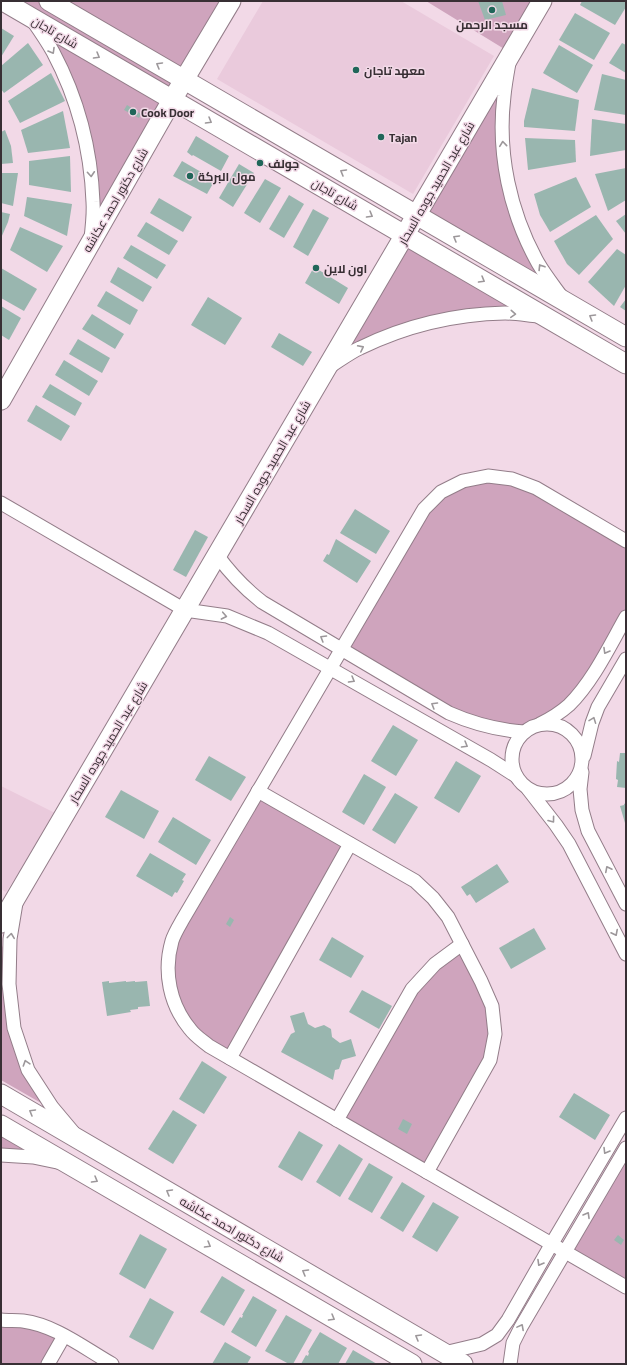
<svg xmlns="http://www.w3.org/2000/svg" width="627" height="1365" viewBox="0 0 627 1365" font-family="Georgia,Cairo,serif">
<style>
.built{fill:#eacadc}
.green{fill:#cfa4bd}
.building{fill:#99b6af}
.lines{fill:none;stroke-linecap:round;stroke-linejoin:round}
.street-casing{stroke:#937d89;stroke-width:15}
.secondary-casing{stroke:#937d89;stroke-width:21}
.street{stroke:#fff;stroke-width:13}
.secondary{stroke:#fff;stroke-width:19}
.oneway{stroke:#9c979a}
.poi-dot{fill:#206659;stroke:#f2d9e7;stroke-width:1.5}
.labels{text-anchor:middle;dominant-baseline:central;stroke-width:3;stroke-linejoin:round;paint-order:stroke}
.poi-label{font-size:12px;font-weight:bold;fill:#382f34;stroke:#f2d9e7;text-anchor:start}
.street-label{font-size:12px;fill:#382f34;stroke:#f2d9e7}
</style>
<rect width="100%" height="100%" fill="#f2d9e7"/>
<g class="built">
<path d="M263,1H401L494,56L413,194L217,79Z"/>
<path d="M1,786L57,814L6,892L1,889Z"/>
</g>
<g class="green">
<path d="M3,1H231L91,243L83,125L31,18Z"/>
<path d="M426,1H543L511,53L502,140L520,224L563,299L417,215L511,53Z"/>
<path d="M405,235L544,316L431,322L327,368Z"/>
<path d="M512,479L626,541V617L589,680L540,724L532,727L524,732L485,727L341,649L424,509L463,481Z"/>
<path d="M258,791L350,844L230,1058L177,1010L172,940Z"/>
<path d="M8,937L11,1028L48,1107L1,1080V949Z"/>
<path d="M462,944L492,1006L490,1060L427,1172L337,1120L412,989Z"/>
<path d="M1,1125L67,1164L1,1155Z"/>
<path d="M626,1148V1287L565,1252Z"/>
<path d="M1,1320L64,1336L48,1364H1Z"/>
</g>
<g class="building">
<path d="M478,1H502L506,15L485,20Z"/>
<path d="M582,1H626V7L615,25L580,5Z"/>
<path d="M575,13L610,33L594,60L559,40Z"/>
<path d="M1,28L14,36L1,57Z"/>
<path d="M28,43L43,65L4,93L1,89V66Z"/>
<path d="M622,43L626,45V73L609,63Z"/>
<path d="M559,45L593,65L577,93L543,73Z"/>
<path d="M51,73L65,101L20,123L8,101Z"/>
<path d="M602,74L626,80V115L594,110Z"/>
<path d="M532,88L579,100L575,131L524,127V121Z"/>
<path d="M127,105L141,114L139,118L124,110Z"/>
<path d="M63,111L70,148L28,153L21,130Z"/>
<path d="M592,119L626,124V150L590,156Z"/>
<path d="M5,130L11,146L13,163L1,164V132Z"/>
<path d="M196,136L229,156L221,171L193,155L192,156L187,152Z"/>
<path d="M525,138L575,140L576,162L528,170Z"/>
<path d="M70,156L71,192L29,185V161Z"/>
<path d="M182,161L215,180L207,194L173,176Z"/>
<path d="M239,164L254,173L233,207L219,198Z"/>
<path d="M626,168V200L608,211L595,174Z"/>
<path d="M1,173H18L13,206L1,203Z"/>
<path d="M576,177L591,207L550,232L540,215L534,194Z"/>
<path d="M265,179L281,188L260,223L244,213Z"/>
<path d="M289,195L304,204L284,238L269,229Z"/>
<path d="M27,197L72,204L67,236L24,216Z"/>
<path d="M159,198L192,217L183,232L150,213Z"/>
<path d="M313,209L329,218L308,256L293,247Z"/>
<path d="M1,212L10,214L8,222L1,238Z"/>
<path d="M626,214V234L616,221Z"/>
<path d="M596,215L613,239L579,275L567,264L554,241Z"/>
<path d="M146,222L178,241L169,255L137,236Z"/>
<path d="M20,227L63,246L47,272L10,250Z"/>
<path d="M131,245L166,265L157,279L123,258Z"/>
<path d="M617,249L626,255V285L614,306L588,282Z"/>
<path d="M118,267L152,287L143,302L110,282Z"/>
<path d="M314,267L348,288L339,304L305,283Z"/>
<path d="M1,268L37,289L24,311L1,298Z"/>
<path d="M106,291L138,310L130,325L97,306Z"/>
<path d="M208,297L242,318L225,345L191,325Z"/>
<path d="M626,299V311L620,307Z"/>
<path d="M1,306L21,318L9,340L1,335Z"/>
<path d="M92,314L124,334L115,349L82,329Z"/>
<path d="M279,333L312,352L303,366L271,347Z"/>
<path d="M78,339L110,358L102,373L69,354Z"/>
<path d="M64,360L98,381L89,396L55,375Z"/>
<path d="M50,384L82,403L75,416L42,397Z"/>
<path d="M36,405L70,426L61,441L27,421Z"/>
<path d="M355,509L390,531L376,554L340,533Z"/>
<path d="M195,530L208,537L186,577L173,570Z"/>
<path d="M336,539L371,561L357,583L323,561L327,554L329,555Z"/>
<path d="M393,725L418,740L396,776L371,761Z"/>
<path d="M620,753H626V788L617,787L618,780L616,779L617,761L619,762Z"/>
<path d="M209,756L246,777L231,801L195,780Z"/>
<path d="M456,761L481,776L459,813L434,798Z"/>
<path d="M364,774L386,787L364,825L342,812Z"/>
<path d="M121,790L159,811L144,839L105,817Z"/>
<path d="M395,793L418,807L395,844L372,830Z"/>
<path d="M626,803V823H625L620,806L624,805V804Z"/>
<path d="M173,817L211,840L196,865L158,842Z"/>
<path d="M150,853L186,874L182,880L184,881L177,893L175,892L172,897L136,876Z"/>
<path d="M497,864L509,882L476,903L470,894L467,896L461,887Z"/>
<path d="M230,917L234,920L230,927L226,924Z"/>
<path d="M534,928L546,949L511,969L499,948Z"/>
<path d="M332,937L364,956L351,978L319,960Z"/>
<path d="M109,981V983L126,981V982L135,981V982L147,981L150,1006L138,1007V1009L130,1010L131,1012L107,1016L102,982Z"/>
<path d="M362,990L392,1006L379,1029L349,1012Z"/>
<path d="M304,1012L308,1024L315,1028L324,1025L331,1029L332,1037L340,1043L351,1039L356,1056L342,1060L339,1069L335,1070L333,1080L281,1052L291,1034L295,1032L290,1016Z"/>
<path d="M202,1061L227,1077L204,1114L179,1099Z"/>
<path d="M574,1093L610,1115L595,1140L559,1117Z"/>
<path d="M173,1110L197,1125L173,1164L148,1149Z"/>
<path d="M403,1119L412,1124L407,1134L398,1129Z"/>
<path d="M299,1131L323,1145L302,1181L278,1167Z"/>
<path d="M339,1144L363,1159L340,1197L316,1182Z"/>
<path d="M369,1163L393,1177L372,1213L348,1199Z"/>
<path d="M402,1182L425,1196L403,1232L380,1218Z"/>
<path d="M433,1202L459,1217L437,1252L412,1237Z"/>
<path d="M140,1234L167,1249L145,1289L119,1274Z"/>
<path d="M618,1235L624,1240L621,1245L614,1240Z"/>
<path d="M222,1276L245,1290L224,1326L200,1312Z"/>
<path d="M253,1296L277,1310L256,1347L231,1332L240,1317L242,1318L243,1315H242Z"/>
<path d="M150,1298L174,1312L153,1350L129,1337Z"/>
<path d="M286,1315L312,1330L293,1364H289L265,1351Z"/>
<path d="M320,1332L347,1348L338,1364H301L306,1355L308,1356L309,1353L308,1352Z"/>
<path d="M225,1342L251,1357L247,1364H212Z"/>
<path d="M353,1350L377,1364H345Z"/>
</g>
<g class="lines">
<g class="street-casing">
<g id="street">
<path d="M33,21C40,31 47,41 53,52C78,99 91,149 93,202C94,214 92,227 91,239"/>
<path d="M509,63C507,74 505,85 504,96C497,153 510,213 538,263C545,275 553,285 561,296"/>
<path d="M329,367C339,361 349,353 360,348C405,326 455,314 505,313C516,313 527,315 538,316"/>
<path d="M1,503L185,610L227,616L268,633L491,760L516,776"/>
<path d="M626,541L536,488L512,479L488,476L463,481L441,492L424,509L183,919C179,926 174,934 172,941C163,972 170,1005 190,1029C195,1036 203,1041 209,1046L626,1287"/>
<path d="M217,555C230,573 244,588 262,602L449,713C474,724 497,730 524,732"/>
<circle cx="547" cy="759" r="35"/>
<path d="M540,724C550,719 560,713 569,705C593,681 609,647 626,617"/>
<path d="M584,756L592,723L598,707L626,659"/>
<path d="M582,772L580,789L582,810L588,831L626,904"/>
<path d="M528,789L556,825L569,844L626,954"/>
<path d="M258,791L415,881L433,898L448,917L481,981L492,1006L495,1034L490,1060L427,1172"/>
<path d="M16,903L10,939L9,984L14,1028L28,1070L52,1107L73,1132"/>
<path d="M230,1058L350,844"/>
<path d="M337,1120L412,989L435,964L462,944"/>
<path d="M1,1155L33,1157L57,1162"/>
<path d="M1,1320C8,1321 16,1320 23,1321C55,1325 84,1348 112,1364"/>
<path d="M444,1353L482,1344L497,1335L508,1320L551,1245L626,1118"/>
<path d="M48,1364L64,1336"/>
<path d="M510,1364L513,1343L521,1327L626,1148"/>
</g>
</g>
<g class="secondary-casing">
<g id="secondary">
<path d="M3,1L626,364"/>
<path d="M49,1L626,337"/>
<path d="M1,400L172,100L231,1"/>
<path d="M1,923L542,1"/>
<path d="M1,1094L463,1364"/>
<path d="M1,1125L412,1364"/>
</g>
</g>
<use href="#street" class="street"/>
<use href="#secondary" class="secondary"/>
</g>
<defs><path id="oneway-chevron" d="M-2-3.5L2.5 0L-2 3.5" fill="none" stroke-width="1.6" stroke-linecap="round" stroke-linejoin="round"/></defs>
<g class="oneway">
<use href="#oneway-chevron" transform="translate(52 51) rotate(60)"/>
<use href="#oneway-chevron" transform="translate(97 56) rotate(30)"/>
<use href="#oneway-chevron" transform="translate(159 65) rotate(-150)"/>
<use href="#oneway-chevron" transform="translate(209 121) rotate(30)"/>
<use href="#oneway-chevron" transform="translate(503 144) rotate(-96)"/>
<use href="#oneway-chevron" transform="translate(343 172) rotate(-150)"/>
<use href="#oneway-chevron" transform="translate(91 174) rotate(86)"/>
<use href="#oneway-chevron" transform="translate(370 215) rotate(30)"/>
<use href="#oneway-chevron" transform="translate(456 238) rotate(-150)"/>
<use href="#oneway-chevron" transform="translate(541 267) rotate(-122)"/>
<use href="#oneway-chevron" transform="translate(482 280) rotate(30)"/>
<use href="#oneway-chevron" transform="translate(513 314) rotate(4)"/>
<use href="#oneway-chevron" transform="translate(592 317) rotate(-149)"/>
<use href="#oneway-chevron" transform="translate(361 348) rotate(-27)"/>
<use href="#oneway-chevron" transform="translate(224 616) rotate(11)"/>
<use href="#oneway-chevron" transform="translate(323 638) rotate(-149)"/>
<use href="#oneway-chevron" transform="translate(606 651) rotate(120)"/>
<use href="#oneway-chevron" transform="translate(352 680) rotate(30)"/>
<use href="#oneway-chevron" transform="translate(434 705) rotate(-149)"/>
<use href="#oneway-chevron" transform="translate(593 720) rotate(-69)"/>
<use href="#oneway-chevron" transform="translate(465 745) rotate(30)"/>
<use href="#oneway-chevron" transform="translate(552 820) rotate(53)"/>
<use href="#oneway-chevron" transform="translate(608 869) rotate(-117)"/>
<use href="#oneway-chevron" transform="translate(615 933) rotate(63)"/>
<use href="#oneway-chevron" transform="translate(11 936) rotate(-83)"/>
<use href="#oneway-chevron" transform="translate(26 1063) rotate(-108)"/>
<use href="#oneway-chevron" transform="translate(32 1112) rotate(-150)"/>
<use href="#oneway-chevron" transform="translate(606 1151) rotate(121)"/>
<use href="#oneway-chevron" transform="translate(95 1180) rotate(30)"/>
<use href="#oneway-chevron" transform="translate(169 1192) rotate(-150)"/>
<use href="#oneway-chevron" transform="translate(587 1215) rotate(-60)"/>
<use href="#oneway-chevron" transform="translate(208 1245) rotate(30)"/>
<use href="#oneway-chevron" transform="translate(540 1263) rotate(120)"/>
<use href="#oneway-chevron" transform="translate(305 1272) rotate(-150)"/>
<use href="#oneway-chevron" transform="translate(332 1318) rotate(30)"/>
<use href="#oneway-chevron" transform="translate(521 1327) rotate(-62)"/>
<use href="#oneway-chevron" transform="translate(418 1337) rotate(-150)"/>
</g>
<g class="poi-dot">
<circle cx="492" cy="10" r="4"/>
<circle cx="356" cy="70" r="4"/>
<circle cx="133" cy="112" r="4"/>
<circle cx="381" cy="137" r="4"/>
<circle cx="260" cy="163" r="4"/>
<circle cx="190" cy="176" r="4"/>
<circle cx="316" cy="268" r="4"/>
</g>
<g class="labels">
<g class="poi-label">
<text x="492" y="24" text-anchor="middle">مسجد الرحمن</text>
<text x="364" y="70">معهد تاجان</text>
<text x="141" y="112">Cook Door</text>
<text x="389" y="137">Tajan</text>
<text x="268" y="163">جولف</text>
<text x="198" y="176">مول البركة</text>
<text x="324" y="268">اون لاين</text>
</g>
<g class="street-label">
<text transform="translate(55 32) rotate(30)">شارع تاجان</text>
<text transform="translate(436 183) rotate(-60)">شارع عبد الحميد جوده السحار</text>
<text transform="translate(335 194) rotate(30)">شارع تاجان</text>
<text transform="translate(115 200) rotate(-60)">شارع دكتور احمد عكاشه</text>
<text transform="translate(272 462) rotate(-60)">شارع عبد الحميد جوده السحار</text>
<text transform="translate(108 742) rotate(-59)">شارع عبد الحميد جوده السحار</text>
<text transform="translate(232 1229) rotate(30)">شارع دكتور احمد عكاشه</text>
</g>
</g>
<rect width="627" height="1365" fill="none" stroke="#382f34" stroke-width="4"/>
</svg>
